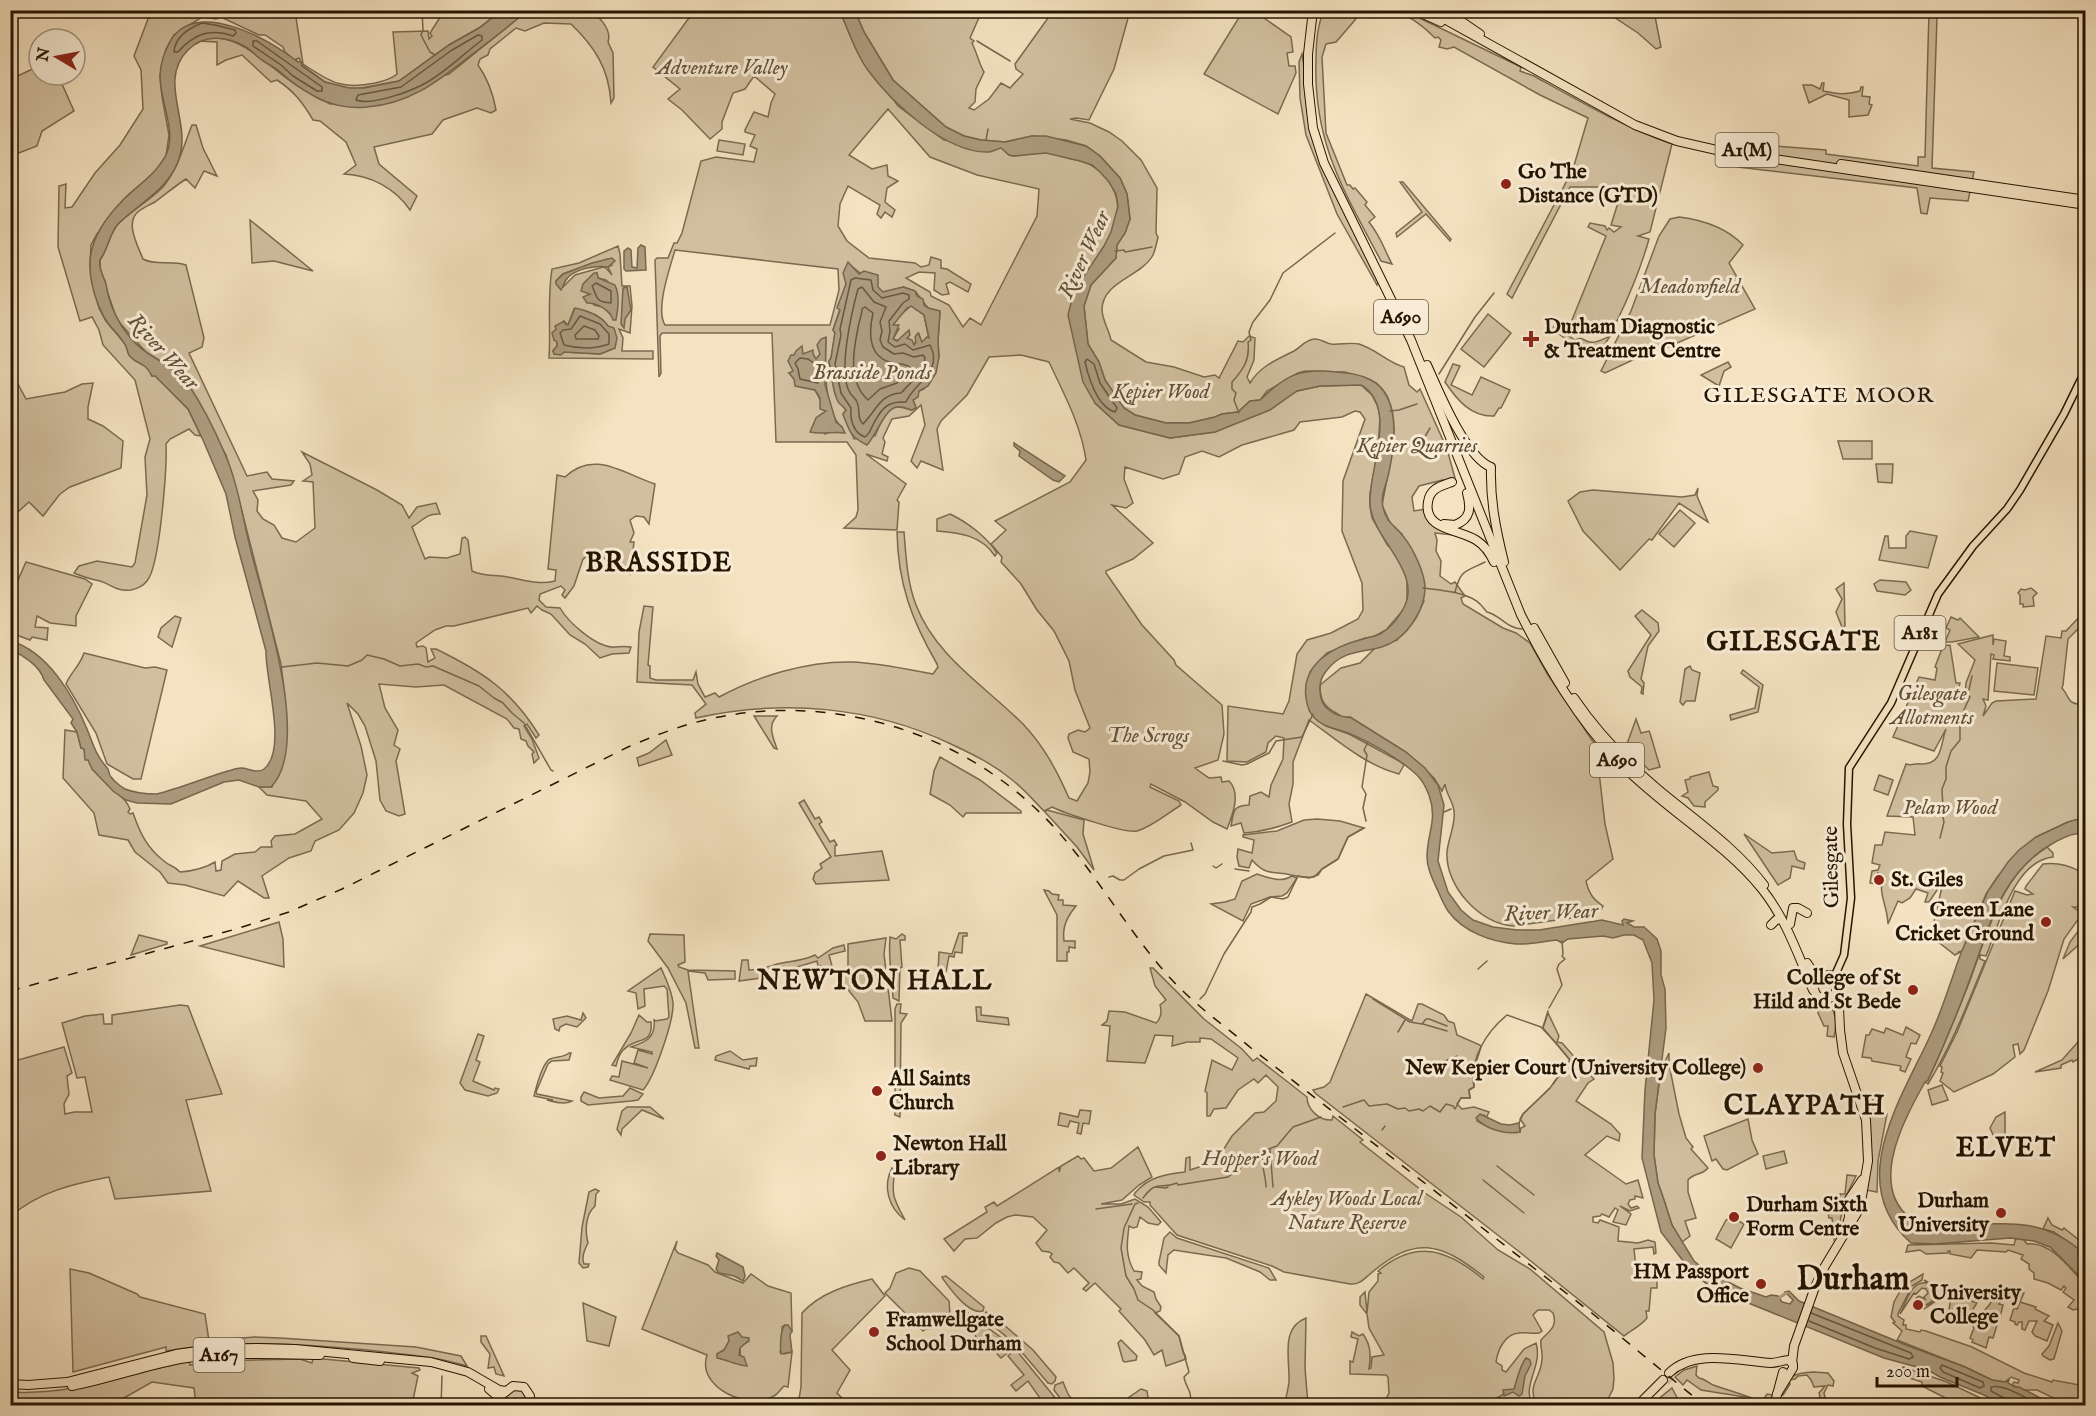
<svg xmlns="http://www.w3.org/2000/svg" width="2096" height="1416" viewBox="0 0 2096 1416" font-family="'IM FELL English',serif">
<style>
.green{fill:#d1bf9f;stroke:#7a6a50;stroke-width:1.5;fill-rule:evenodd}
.water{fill:#ad9c7f;stroke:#76664c;stroke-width:1.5;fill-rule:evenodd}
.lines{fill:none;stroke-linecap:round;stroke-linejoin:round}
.shore{stroke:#685840;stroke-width:1.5}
.stream{stroke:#76664c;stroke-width:1.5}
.canal{stroke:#ad9c7f;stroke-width:3}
.highway-tunnel{stroke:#d5c3a3;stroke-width:8;stroke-dasharray:8 4;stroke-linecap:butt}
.primary-casing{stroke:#241400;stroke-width:9}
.highway-casing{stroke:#241400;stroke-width:10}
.primary{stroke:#f4e2c0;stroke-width:6}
.highway{stroke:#f4e2c0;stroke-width:8}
.rail{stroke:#241400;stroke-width:1.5;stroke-dasharray:10 10;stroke-linecap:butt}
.poi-dot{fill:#8f2418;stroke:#f8ecd6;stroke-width:2}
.labels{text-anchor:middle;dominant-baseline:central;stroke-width:6;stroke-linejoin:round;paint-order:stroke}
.shield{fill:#f8ecd6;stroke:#645540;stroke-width:1.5}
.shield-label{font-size:20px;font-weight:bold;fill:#241400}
.park-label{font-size:21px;font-style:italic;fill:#615038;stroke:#f8ecd6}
.poi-label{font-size:21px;font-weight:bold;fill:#241400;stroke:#f8ecd6;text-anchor:start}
.street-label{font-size:21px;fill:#241400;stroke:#f8ecd6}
.water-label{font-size:22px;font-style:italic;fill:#625139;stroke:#f8ecd6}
.neighbourhood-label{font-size:22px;letter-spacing:1.5px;fill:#241400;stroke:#f8ecd6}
.district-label{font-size:27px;font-weight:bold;letter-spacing:1.5px;fill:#241400;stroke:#f8ecd6}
.town-label{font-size:33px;font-weight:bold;fill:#241400;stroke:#f8ecd6}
</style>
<rect width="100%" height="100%" fill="#f4e2c0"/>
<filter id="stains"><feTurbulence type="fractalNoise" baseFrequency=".00333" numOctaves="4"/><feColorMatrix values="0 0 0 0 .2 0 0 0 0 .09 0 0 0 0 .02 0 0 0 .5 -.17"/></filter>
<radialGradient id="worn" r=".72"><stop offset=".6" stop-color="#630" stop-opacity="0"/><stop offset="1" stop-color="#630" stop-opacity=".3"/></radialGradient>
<g class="green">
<path d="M977,10L981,13L970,38L974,41L972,43C977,53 979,64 984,72L976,89L975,102L969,108L974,110L989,99L1001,83L1010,88L1023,74L1016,69L1015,64L1053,11H1130L1114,69L1089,120L1076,118L1070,119L1090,123L1109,132L1122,141L1141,160L1157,188L1156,233L1158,237C1157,242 1155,250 1153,255C1141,277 1103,281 1102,309C1102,320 1109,330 1111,340L1146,362L1174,367L1204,377L1215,375L1219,378L1238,341L1243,342L1249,336L1255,338L1254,360L1247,377L1250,383C1260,366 1278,359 1294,351C1301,347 1305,340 1314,339C1320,338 1325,343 1331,344C1340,345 1350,342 1359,344C1376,349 1388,363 1404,367L1409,385L1417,392L1420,389L1447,449L1455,478L1444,483L1443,480L1419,486L1412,497L1414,511L1426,509L1454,535L1435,533L1437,540L1436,551L1441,561L1440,576L1451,584L1455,582L1465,596L1461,598L1463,604L1503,628L1516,633L1530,643L1548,675L1596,746L1605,824L1613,859L1586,881C1589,894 1593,899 1603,906L1601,910L1587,916L1513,926C1480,924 1445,886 1447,852C1448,839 1456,824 1454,811C1453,801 1446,794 1445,784L1442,791L1434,778L1406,752L1350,717C1342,718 1342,716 1336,713C1323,706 1320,699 1320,685L1341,668L1360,663L1375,648L1397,640L1416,618L1424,601L1402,534L1391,525L1382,505L1392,454L1394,428L1387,396L1382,389L1376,383L1345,372L1305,371L1298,373L1267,391L1260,400L1250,401L1238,412L1222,414L1215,417L1189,423H1166L1135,415L1124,408L1105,380L1099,362L1088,344L1084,306L1091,285L1116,258L1117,245L1125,233L1130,219L1127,194L1120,178L1100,156L1086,146L1066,140L1032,136L1005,142L981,140L964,136L946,127L893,80L864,32L855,11Z"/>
<path d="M1622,10L1654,11L1661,47L1656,49L1638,33L1605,11Z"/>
<path d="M151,11H295L303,64C330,82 342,90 375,83C383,81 390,80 397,74L393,32L428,31L429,39L432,36L430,33L444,11H501L479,28L449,45L399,81L356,89L339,87L325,82L302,65L299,58L296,59L298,63L285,52L283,47L265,35H259L221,17L216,19L202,17L174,35L166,49L160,75L162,97L169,135L166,156L154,173L123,200L97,234L91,245L90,267L99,308L106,321L126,345L129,355L148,367L152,376L155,375L188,409L201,436L195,435L189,429L170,439L166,444C167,467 160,566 147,581C143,586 136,589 131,590C116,592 111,584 100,581C91,579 83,577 74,573L79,566L97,561L132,567L135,563L147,495L145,457L150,439L135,380L103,345L99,330L92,317L80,321L58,247L59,186L66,184L65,208L72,207L95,173L120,145L143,109L141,70L134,56Z"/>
<path d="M527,11C546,11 567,8 586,11C598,12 612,30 608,42L613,53L614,98L611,103C609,69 595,47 571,24L544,23L525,31L516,28L490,49L488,55L480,59L478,65C488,79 493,93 496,110L491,113L477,108L443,120L432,134L374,147L379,164L417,196L410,210C395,188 370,175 344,174L356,165L346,142L320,121L313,120C303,103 294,91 277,80L271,82L242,55L226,60L217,65V42L198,41C233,28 263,61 289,80C301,90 317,96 330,104L449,74Z"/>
<path d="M694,11H840L857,51L898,106L944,140L1001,147L1009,155L1014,156C1024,155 1036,152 1046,153C1053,153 1058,155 1064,157C1073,160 1083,160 1091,165C1110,176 1122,198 1116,219C1109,246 1088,268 1074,291L1095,403L1119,425L1170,438L1215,432L1297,391L1320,386L1361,385L1372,395L1378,407L1380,417L1378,450L1370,493V506L1372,518L1388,546L1393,549L1405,574L1407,581V601L1404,609L1386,630L1373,637L1365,638L1327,653L1320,660L1310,672L1309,710L1317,720L1326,726L1349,734L1401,762L1404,765L1399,774C1365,765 1337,740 1309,720L1293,762V784L1289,804L1292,822C1276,828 1260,832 1244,833L1241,823L1231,826C1234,811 1232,806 1249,805L1250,796L1261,792L1269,797L1271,785L1283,759L1284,738L1276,736L1268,743L1266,752L1247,762L1227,761L1228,706L1283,714L1289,701L1297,654L1307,640L1331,633L1358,619L1363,610L1362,583L1342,531L1343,481L1365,419L1360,412L1355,411L1342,417L1300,422L1294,430L1242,445L1219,457L1202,451L1185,457L1179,474L1163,479L1125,467L1124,479L1133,503L1126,508L1112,505L1153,543L1133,559L1106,571V573L1142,625L1174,660L1176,665L1222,705L1224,734L1218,760L1195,768L1209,778L1221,777L1222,782L1229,781C1241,793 1233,814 1227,829L1213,822L1185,802L1151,784L1150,787L1179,801L1181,805C1168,813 1152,827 1137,831C1126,834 1064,813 1052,807L1044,811C1033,800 1023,788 1011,779C993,764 972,754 951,744C871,706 782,699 696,718L695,713L706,704L692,685L637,682L639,632L644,606L653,607L648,665L650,666V678L656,680H693L696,672L698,684L705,697L715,693L719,697C758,676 807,661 852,662C879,663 906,669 933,674L938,667L937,664C911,619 898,583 897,532H904C906,556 907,582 916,605C936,657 985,686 1023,724C1044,746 1057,771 1069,798L1077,801L1088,783L1090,772L1089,759L1073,752L1068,738L1069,734L1078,730L1085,732L1090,728L1075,690L1069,661L1054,631L1037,610L1021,584L1001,562L1002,557L991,544L1006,530L995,521L1070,482L1086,460C1081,425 1064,394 1049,362L1021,355L989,357L967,395L941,421L937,429L943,470L921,461L917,468L911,461L925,425L921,405L909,416L892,419L883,438L885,442L882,454L888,457L887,461L866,454L906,484L897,500L899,502L897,530L844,528L856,517L858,510L856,455L847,442H776L772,333H662L660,336L661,373L659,377L655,260L657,258H668L674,243H677L682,233L701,161L716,157L754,162L757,149L750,146L755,135L745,132V130L754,112L768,117L771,103L775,94L754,76L745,89L733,93L722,122V129L710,139L682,110L668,99L680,89L653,67ZM888,109L930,157L977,175L1039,189L1037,216L981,325L970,318L963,327L949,305L931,296L930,292L906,278L919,272L935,273L934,290L942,295L949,294L946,284L950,282L968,292L971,284L947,269L941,268V260L931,257L929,265L921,267L915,263L869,258L847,241L838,226L840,204L848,186L880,205L877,214L881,218L885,212L892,217L895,210L885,202L887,188L898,181L888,176L887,165L872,169L849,155ZM675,250L838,269L839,290L830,325H665C655,309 670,268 675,250ZM848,263L883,292L904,287L915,291L928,308L940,311L938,341L939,357L924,389L919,391L913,400L916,408L912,410C908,409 902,407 898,407C886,407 879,427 875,436L854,439L843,414L846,410L835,394L829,362L831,358L835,333L833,330L840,309L838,308L846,284ZM826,337C825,360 823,413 842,427L825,434L816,418L826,411L815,390L800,386L789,373H792L813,354L816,360L820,354Z"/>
<path d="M1243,11H1254L1291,37L1293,52L1287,53L1289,66H1295L1296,73L1278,114L1204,74Z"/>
<path d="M1324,11H1360L1355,20L1336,42L1326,44L1322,57L1326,133L1347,185H1350L1353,189L1355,188L1367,202L1365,205L1375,217L1369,222C1381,237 1384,249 1392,264L1381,261C1344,191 1313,143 1316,60C1316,44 1317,25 1324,11Z"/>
<path d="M1391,11H1405L1521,67L1520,71L1534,76C1579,101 1624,127 1672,144L1650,232L1638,236L1649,239C1641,268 1630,294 1617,321L1607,322L1576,331L1571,330L1569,336L1575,340C1584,336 1582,341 1590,342C1595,344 1605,338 1610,336L1600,352L1572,343L1552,329L1555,325L1564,332L1572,320L1606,236L1588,227L1590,223L1605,226L1607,230L1609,228L1614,232L1621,227L1611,225L1623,187H1570L1512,298L1507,294L1573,169L1588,118L1540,95L1454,47L1447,49L1439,47L1441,40L1438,37L1435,38C1423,26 1407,13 1391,11Z"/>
<path d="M1929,11H1935L1940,14L1937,17L1932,168L1974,172L1968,201L1930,198L1927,214L1921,213L1917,188L1738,167L1741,138L1776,146L1826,150V154L1918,166V157H1925Z"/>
<path d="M1302,54L1314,135L1379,280L1377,285L1337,214L1306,135L1300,98L1299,62Z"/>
<path d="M39,66V75H58L74,111L42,131L37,146L11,156V79Z"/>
<path d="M1822,83H1824L1823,91C1838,94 1845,95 1860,91L1861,87H1863L1862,96L1870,97L1869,104L1872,105L1868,115L1849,117V100L1827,94L1809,103L1803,85H1812L1820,89Z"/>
<path d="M192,125H196L203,148L217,176L204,171L195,188L186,179C175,186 166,194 155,202C150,205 144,207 139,211C124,222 138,246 143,259C155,266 172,260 186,265L204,338L202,347L189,353L247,476L267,472L272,479L294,481L291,485L253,491L258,500L257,511L263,519L274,525L282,538L296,542L315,528L313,482L303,481L312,475L310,464L302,452L377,490L402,505L409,518L417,507L436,503L440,514C427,513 422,521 412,527L425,559L429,557L447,558L460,554L462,538L465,537L468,540L472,571C483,576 490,575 501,576C520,578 536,586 555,581L556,570L548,569L557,475L565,477C594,449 624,474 655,484L649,524L644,517L636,516L630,520L634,533L630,542H634L630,574L613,561L611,564L601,556L591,554L583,559L574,586L565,598L562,595L565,590L561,586L540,594L539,600L546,607L560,608C568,622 595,646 612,647C619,647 624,646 631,647L629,653L612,654L600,658L585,644L570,635L551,614L542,610L537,606L531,613L528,608L454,626H446L435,630L416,643L417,647L423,646L426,648L428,662L435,658L431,649H436C483,672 511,690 539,735L536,738L527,724L524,726L532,739L539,758L534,763L532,754L534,752L528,746L526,741L521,739L519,729L514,728L507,719L444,685L416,687L379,684L385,708L398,730L394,745L400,749L396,761L405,814L399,816L386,811L380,800L376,761L365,726L358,714L347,703L361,746L367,775L363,793L354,813L339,830L315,841L311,851L289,858L262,876L269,898H264L238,881L224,896L185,885L168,883L160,872L135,852L128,840L99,835L94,813L63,778L65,730L77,732L81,748L84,749C91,767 98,775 111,788C120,797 125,797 130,809L128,812L130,814L133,813C140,833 147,848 164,861C169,866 175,866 180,872C192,871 204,869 215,862L216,871L221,870L222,861L235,854L255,852L261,847H272L271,841L275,836L295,834L322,819L306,801L267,795L259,787H272L283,759L286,747L285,697L281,664L238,496L226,455L180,373L146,352L117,320L100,270V260C108,249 109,233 119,223C132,210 149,201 162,188C177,171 184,145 192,125Z"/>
<path d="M719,140L745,144L743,155L717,151Z"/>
<path d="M1400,182H1403L1451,239L1450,241L1426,214L1397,237L1396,233L1422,212Z"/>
<path d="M1679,217C1703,220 1726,227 1743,245L1729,263L1755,309L1668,347L1652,351L1605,373L1601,371L1631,311L1659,236L1670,219Z"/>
<path d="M250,220L313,271L274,261L252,263Z"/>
<path d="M618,246L620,254L622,286H630L632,306L630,333L619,329L623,338L622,351H653V359L549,358C551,329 547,299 552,269L579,263ZM608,259L612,265L608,267L612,275L606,268L603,267L575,275L563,287L556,281L563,274ZM597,273L598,278L606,280L609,283L611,315L603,307L594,305L587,292L592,278ZM574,309L596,315L608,326L615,348L600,354L564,352L554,354L553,351L557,346V341L554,340L556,329L564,321L568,325Z"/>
<path d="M911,306L924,315L929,339L922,343L919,334L914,345L893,339L899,329L893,325L898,317Z"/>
<path d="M1488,314L1511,333L1484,367L1461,349Z"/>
<path d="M1728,362L1731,367L1724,371L1719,386L1701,375Z"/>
<path d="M1453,364L1460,366L1451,385L1472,395L1481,377L1510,390L1501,408H1499L1494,416C1471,417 1457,400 1445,382Z"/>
<path d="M11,371L26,399L65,392L82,384L93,383L88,407V419L103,426L123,441L121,468L70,487L60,494L43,516L29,502L11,518Z"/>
<path d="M1838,441H1872V459H1843Z"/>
<path d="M1876,464H1893L1892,483L1878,482Z"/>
<path d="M1698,488L1697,496L1708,522L1679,503L1652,540L1649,539L1620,570L1583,531L1568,501L1580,492L1593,490L1682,497L1695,495Z"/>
<path d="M1680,510L1695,523L1674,547L1659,534Z"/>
<path d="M950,514C967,522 987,537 997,553L995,556C981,535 960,533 937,531V519Z"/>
<path d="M1910,531L1937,536L1928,568L1879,560L1885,536H1888L1889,548H1906V536Z"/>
<path d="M26,562L85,579L92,584L76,616V626L50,623L37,616L35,627L48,628L47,640L32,637L30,640L11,633V596Z"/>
<path d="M1880,580L1906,582L1911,590L1905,595L1877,591L1874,584Z"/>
<path d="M1844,583L1845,626L1842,627L1836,612L1842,599L1836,589Z"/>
<path d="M2031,588L2037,593L2033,597L2034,606L2023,607V604H2020V595L2018,593L2021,589L2025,590Z"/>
<path d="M1642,610L1658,623L1659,631L1648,646L1641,679L1644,683L1643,694L1641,693L1642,687L1630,677L1628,671L1651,635L1635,616Z"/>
<path d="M2085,611V622L2068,639L2063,685L2062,688C2072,700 2065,703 2085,705V818L2068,822L2036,837L1998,876L1986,894L1962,951L1955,955L1937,941L1939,936L1934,922L1944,878L1929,874L1930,877L1935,881L1937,890L1929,902H1925L1928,893L1916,889L1910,898L1902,903L1898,901L1888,924C1887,903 1878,896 1883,876L1878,873L1875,884L1870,883L1872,871L1878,870L1880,865L1872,863L1875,845H1882L1885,832L1915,835L1913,817L1887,816L1906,764C1912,766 1915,763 1920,764C1943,765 1940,745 1946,729L1934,751L1893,737L1919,677L1935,680L1937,668L1935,667L1943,646L1950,645L1956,683H1960L1957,694L1965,697L1966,683L1975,660L1958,644L1993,635V645L1994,639L2006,641L2004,656L2010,657V661L1993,659L1994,655L1991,654L1988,700L1983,699L1986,706L1983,716L1992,703L1996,701L2036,699L2046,636L2061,638L2062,631H2066Z"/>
<path d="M175,616L181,618L172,647L158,637L161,628Z"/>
<path d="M1951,617L1958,620L1960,618L1979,637L1952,642H1945L1950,630L1946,628Z"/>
<path d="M84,653L145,668L155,667L167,670L141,779H133L107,764L96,733L66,684C70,673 80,666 84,653Z"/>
<path d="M1997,663L2038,668L2034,695L1994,691Z"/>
<path d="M1690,666L1692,670L1700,673L1695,701H1686L1683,705L1680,702L1685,669Z"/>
<path d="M1743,670L1763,685L1758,712L1731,720L1730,715L1755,708L1759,687L1741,673Z"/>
<path d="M754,716H777C767,726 773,737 777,749L774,748Z"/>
<path d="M1636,719L1641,733L1649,731L1650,733L1660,767L1649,770L1624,745L1627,744Z"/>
<path d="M666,740L672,755L639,766L637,758L649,753Z"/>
<path d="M940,757L980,780L1021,811V813H966L963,817L950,805L930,794L934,771Z"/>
<path d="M1709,772L1713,786L1718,787V790L1705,802V807L1694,806L1688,798L1682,796L1688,792L1685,780L1690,779V777Z"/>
<path d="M1879,775L1893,780L1888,795L1874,790Z"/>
<path d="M804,800L815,819L819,817L822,822L819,824L830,842L834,840L837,845L835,846V856L882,851L889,880L816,884L813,879L815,873L822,868L820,864L831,857L799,803Z"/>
<path d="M1047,810L1084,820L1083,834L1094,870L1077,847L1045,812Z"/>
<path d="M1317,819L1340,821L1364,828L1348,837L1338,859L1322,869L1314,877C1305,878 1300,877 1291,875C1272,871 1266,876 1252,860L1249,868L1239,866L1237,857L1238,849L1252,853L1254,840L1243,837V835L1277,831L1304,820Z"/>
<path d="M1744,834L1772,853L1794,851L1797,860L1805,863L1804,869L1792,866L1790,878L1778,885Z"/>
<path d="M2047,847L2053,853V857C2013,861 1998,928 1986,956L1980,955V959L1985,961C1968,1003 1952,1045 1928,1084L1925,1082L1928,1080C1943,1048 1956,1016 1969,983C1988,933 1999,877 2047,847Z"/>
<path d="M2043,864C2059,862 2071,866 2085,874V908L2073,907L2082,914L2064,939L2048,991L2024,1050L2020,1054L2018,1044L2013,1045L2015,1057L1993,1074L1954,1092L1940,1081L1943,1073L1941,1072L1942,1067L1940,1066L1957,1032L2015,891L2027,895L2033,894L2025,889L2026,886Z"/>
<path d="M1257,874C1269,878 1281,883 1292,876L1297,878L1287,893L1282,896L1270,897L1251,904L1243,921L1211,904L1225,902L1235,899L1242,881Z"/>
<path d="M1044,890L1049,891L1052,894L1059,895L1058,900H1063V905L1076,906C1067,917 1062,927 1064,941H1075V948L1069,947V952H1067V961H1057V915Z"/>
<path d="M279,922L283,939L284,967L200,946Z"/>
<path d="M2085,922V939L2063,959L2070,942Z"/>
<path d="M959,933H967V936H963L962,953L955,952L954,957L949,956L946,972H938L939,952L952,954Z"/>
<path d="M650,934L684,935L685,962L678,965L679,967L688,970L735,971V979L708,980L705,973L688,971L699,1048H695L686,1003L668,968L648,941Z"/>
<path d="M902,934L905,936V940H900L902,967L900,968L899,1001L893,998C892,977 888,958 890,937L896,939Z"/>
<path d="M139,935L167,942V944L131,955Z"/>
<path d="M886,938L884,954L892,1021H865L858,1002L842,982L848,966V944Z"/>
<path d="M844,945L845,951L829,955L832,966L823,968L822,966H818L817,961L761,978L739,981L742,960H748L749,970C760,970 767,967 777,964C791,961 803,961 815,955L818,958L833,948Z"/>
<path d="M661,968C666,979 672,991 673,1003C674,1021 654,1078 643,1090L610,1080L612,1076L619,1077L622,1061L648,1068L634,1063L638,1050L652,1054V1052L631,1047C646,1042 656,1038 654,1019L655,1021L667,1019L669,1017L667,989L664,986L644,989L645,1006L638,1009L636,993L628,991Z"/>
<path d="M1150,968H1153L1204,1019L1242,1049L1253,1061L1257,1058L1307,1097C1307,1109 1319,1121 1332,1120L1333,1116L1363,1140L1360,1142L1425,1193L1461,1217L1498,1250L1530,1269L1604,1332L1613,1363L1614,1378L1613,1389L1605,1405H1536C1527,1383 1541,1379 1542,1359C1543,1353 1540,1346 1541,1340C1549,1331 1558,1327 1553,1313L1549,1310H1538L1533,1315L1542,1331L1539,1333C1532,1334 1526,1332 1519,1333C1505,1334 1498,1349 1496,1362L1502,1366V1370L1506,1372L1524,1349L1536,1343C1543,1366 1522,1384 1532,1405H1349L1351,1403H1384L1389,1393L1388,1377L1386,1375L1350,1374V1361L1353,1362L1358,1339L1351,1337L1352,1332L1359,1336L1363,1334C1371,1345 1371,1356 1369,1369L1371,1368L1372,1357L1384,1355L1369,1328L1367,1314L1360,1305V1297L1365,1292L1367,1313L1369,1292L1378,1281V1274L1381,1273L1378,1271C1416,1239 1447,1249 1483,1279L1484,1277C1440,1242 1415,1235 1370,1274C1364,1279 1359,1285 1350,1284L1284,1272L1272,1266L1177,1235L1150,1205V1202H1144L1134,1195L1135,1193C1148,1177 1166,1174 1185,1172L1186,1158L1190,1157V1170L1211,1163L1220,1155L1232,1136L1255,1113L1264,1112L1276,1101L1278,1087L1266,1075L1258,1083L1254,1079L1238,1090L1226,1108L1214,1109L1210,1116H1207V1093L1205,1091L1212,1060L1232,1070L1238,1058L1211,1039L1200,1038V1042H1187L1172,1046L1173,1036L1155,1035L1145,1063L1107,1061L1110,1026L1102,1025L1107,1021L1109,1011L1125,1012L1156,1023C1161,1019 1162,1011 1160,1005L1166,1000L1155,986Z"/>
<path d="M1366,994L1412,1021L1418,1004H1422L1444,1015L1448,1021L1454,1023L1457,1035L1480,1045L1481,1047L1474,1069V1087L1469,1090L1470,1098H1461L1457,1104L1462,1109L1474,1107L1489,1112L1486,1118L1484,1115L1477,1121C1489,1129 1506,1133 1520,1132L1521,1128L1525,1126L1520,1119L1523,1114L1550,1088L1570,1060L1543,1028L1548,1013L1559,1036L1557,1042L1562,1043L1594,1079L1588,1083L1576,1101L1611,1124L1620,1134L1619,1141L1607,1136L1585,1155L1626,1184L1638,1180L1643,1198L1635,1196V1199L1630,1200L1628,1204L1631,1208L1637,1206L1639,1208L1630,1211L1620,1206L1631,1214L1626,1225L1613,1222L1618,1210L1615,1208L1609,1217L1602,1214L1600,1216L1593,1217V1222L1598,1223L1600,1220L1619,1227L1618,1241L1638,1243L1648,1240L1655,1242L1656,1253L1654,1254L1653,1247L1634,1249L1636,1269L1657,1268V1288H1651L1649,1311H1646L1647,1318C1641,1326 1631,1330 1624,1336L1517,1250L1315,1093L1313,1090L1324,1087L1330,1082Z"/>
<path d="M1825,1003C1837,1007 1837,1025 1834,1037L1827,1036L1828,1026H1824L1818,1013V1007Z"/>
<path d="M897,1004H901L900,1013L907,1014L901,1023L900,1117L895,1115V1009Z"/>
<path d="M180,1005L188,1006L222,1094L186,1100L211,1191L115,1199L109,1177C72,1184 39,1192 11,1216V1062L64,1047L72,1073L67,1076L69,1094L64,1104L65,1114L74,1112H92L85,1077L77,1078L62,1023L85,1016L103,1014L104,1024H112V1015Z"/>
<path d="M976,1007H981V1015L1008,1018L1009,1025L977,1021Z"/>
<path d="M583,1013L586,1018L577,1027L566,1024L560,1027L559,1031L555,1029L553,1019L567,1016L581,1020Z"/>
<path d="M639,1015L647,1022H651C653,1043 640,1038 628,1046C620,1051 618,1058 616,1066L612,1065L631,1033Z"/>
<path d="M1906,1027L1920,1035L1916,1044L1911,1043L1906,1057L1911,1059L1905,1072L1900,1070L1901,1066L1872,1061L1871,1058L1862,1057L1866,1035H1869L1872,1029L1884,1033L1886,1028L1903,1035Z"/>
<path d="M478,1034L484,1036L476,1060L480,1062L473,1081L494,1090L495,1088L499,1089L497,1093L488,1096L465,1090L460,1083Z"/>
<path d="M2085,1034V1055L2073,1062L2072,1060L2061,1065V1068L2035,1072L2062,1060Z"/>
<path d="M730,1051L743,1060L757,1058L756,1066H750L749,1069L715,1060L716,1056Z"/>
<path d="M569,1053H571L569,1060L552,1061L548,1064L536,1092L537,1094L572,1101C565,1105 555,1102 547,1100H553L534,1096C536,1088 542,1063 550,1059C557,1056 563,1058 569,1053Z"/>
<path d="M1669,1053V1064L1679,1114L1686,1138L1693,1147L1691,1149L1708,1168C1703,1175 1693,1173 1688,1180V1192L1696,1218L1685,1221L1690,1236L1682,1242L1672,1225L1664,1200L1658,1183L1654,1155L1655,1114L1661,1070Z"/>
<path d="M1942,1085L1948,1100L1932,1105L1928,1090Z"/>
<path d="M630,1088L643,1094L638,1100L631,1101L588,1105L581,1101V1097L584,1092L599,1098L623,1096Z"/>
<path d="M1867,1094L1887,1114L1878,1161L1877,1192L1866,1190L1870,1133Z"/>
<path d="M627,1107H650L664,1119L642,1110L622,1129L621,1135L617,1129L622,1111Z"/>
<path d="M1080,1110L1091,1111L1089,1124L1083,1123L1081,1134L1077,1133L1079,1123L1070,1121L1068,1127L1058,1125L1060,1113L1078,1117Z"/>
<path d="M2005,1112V1144L1995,1139L1990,1128L1996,1117Z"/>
<path d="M1748,1119L1752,1140L1758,1154L1727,1170L1723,1169L1716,1159L1712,1161L1704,1136Z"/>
<path d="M1138,1147L1152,1177L1139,1185L1122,1200L1101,1204H1121L1135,1199L1148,1207L1161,1222L1158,1225L1148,1223L1140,1217L1137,1227L1133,1228L1129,1226C1127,1243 1125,1255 1134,1271L1142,1272L1141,1279L1137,1280L1142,1286L1154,1292L1156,1299L1161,1307L1160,1311L1155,1313L1179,1336L1183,1352L1185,1355L1186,1359L1166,1366L1162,1350L1154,1355L1145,1340L1119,1311L1121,1309L1095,1283L1086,1291L1083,1289L1089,1283L1074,1268L1068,1273L1059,1263L1054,1262L1050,1257L1052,1254L1049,1252L1042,1251L1036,1243L1047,1230L1033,1217L1015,1215L1007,1217L996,1223L977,1238L965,1239L954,1251L944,1239L987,1212L985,1207L994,1202L997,1206L1059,1167V1172L1061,1166L1078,1156L1081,1159L1084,1158L1094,1171L1111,1168Z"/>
<path d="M1784,1151L1787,1163L1766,1169L1763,1156Z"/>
<path d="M892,1168L895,1169C891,1195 893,1198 905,1220C889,1208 882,1187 892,1168Z"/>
<path d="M1847,1175L1856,1176L1845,1198L1838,1231L1834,1239L1832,1218H1829L1827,1208L1840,1206V1194H1845Z"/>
<path d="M595,1189L599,1191L596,1194L595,1206C585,1215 585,1231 588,1243C585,1249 581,1257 584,1264H589L588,1267L583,1268L579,1263L582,1227L589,1192Z"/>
<path d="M1732,1217L1744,1224L1731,1248L1716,1239L1726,1220Z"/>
<path d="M2048,1218L2052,1225L2062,1230L2064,1228L2079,1240L2085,1224V1255L2054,1232L2043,1229Z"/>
<path d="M1170,1232L1177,1238L1269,1268L1276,1280H1270L1260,1272L1226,1258L1174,1250L1168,1255L1166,1273L1159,1265V1262L1164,1238Z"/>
<path d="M2016,1238L2024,1240L2027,1244C2051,1241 2071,1269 2085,1285V1317L2077,1309L2073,1310L2068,1307L2074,1300L2063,1292L2066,1288L2064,1286L2061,1290L2048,1283L2034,1279V1273L2029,1269V1264L2021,1259L2023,1255L2008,1250L2006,1252L1977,1250L1971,1258L1950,1254V1251H1948V1253L1926,1254L1920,1250L1906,1252L1908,1245L1991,1243L2014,1245Z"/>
<path d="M677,1241L675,1249L678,1253L708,1265L715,1272L743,1283L751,1274L768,1286L791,1293L792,1331L785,1325L782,1327V1345L780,1352L784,1354L792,1352L788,1387L784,1386C781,1389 778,1394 774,1396C749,1411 696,1388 707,1355L642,1329ZM739,1336L749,1341L740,1347L741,1365L725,1358L721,1359L717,1354L724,1350L729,1341Z"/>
<path d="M909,1268L920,1271L949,1301L950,1315L942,1327L926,1329L923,1331L885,1293L890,1288L896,1273Z"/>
<path d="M70,1269L89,1273L137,1294L140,1297L205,1314L209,1341L254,1337L280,1338L416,1347L461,1356L467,1366C435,1356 402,1354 368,1350C300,1344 233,1339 166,1351V1347L73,1372Z"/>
<path d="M1923,1274L1922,1280L1912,1286L1898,1314V1316L1904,1320L1903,1325H1906V1329L1920,1332L1921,1330L1926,1331L1972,1347L2024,1373L2052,1382L2053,1380L2085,1386V1405H2061L2060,1401L2037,1390H2023L2012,1385L2014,1382L2018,1383L2019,1380L2011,1377L2005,1382L1992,1380L1965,1367L1897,1340L1902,1331L1893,1323L1895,1322L1891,1317L1894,1302L1903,1286Z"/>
<path d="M946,1276L984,1307L983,1311C969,1315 951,1290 943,1279L942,1277Z"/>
<path d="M872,1279L885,1296L832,1350L850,1370L837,1393L849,1405H798L801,1387L802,1313C820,1293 847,1285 872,1279Z"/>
<path d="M1924,1280C1928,1282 1932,1284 1935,1288L1930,1284L1934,1297L1931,1302L1926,1305C1935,1304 1935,1296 1936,1291L1937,1293L1936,1301L1924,1309L1918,1307L1916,1298L1919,1296L1925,1299L1924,1297L1928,1293L1926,1289L1922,1288L1916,1294L1914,1293L1900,1314C1906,1303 1911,1280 1927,1283Z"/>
<path d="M1999,1285L2024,1293L2020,1302L2036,1307L2035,1309L2049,1316L2044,1321L2053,1325L2047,1341L2035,1336L2032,1332L2037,1321H2029L2025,1330L2022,1329V1322H2019L2017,1325L2015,1324V1322L2010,1320L2014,1308L2017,1309L2020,1302L2003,1297L1999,1304L2003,1305L2000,1317L1994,1315L1992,1323L1997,1325L1993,1338L1989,1337L1986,1348L1972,1342L1973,1340L1970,1338L1974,1328L1972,1325L1990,1304Z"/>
<path d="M1953,1294L1977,1303L1969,1316L1962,1317L1949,1311L1951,1295Z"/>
<path d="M583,1303L616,1317L609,1346L587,1341Z"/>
<path d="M964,1310L1011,1345V1350L1001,1358L997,1354L1000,1350L987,1339L977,1348L973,1345L978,1342L971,1325L960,1315Z"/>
<path d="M986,1312L997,1319L1033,1350L1056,1377L1055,1381L1052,1384L1048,1383L1014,1343L985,1319L984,1316Z"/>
<path d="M1306,1318L1305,1368L1308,1405H1284C1286,1398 1288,1390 1289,1382C1290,1359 1280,1328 1306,1318Z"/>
<path d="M2058,1323L2062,1331L2054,1359L2050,1360L2043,1356L2042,1354L2049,1346Z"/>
<path d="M481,1336H486L504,1376L496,1374L494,1367L488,1368L490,1354L481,1342Z"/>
<path d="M1121,1340L1137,1356L1136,1360L1125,1362L1123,1361L1118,1343Z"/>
<path d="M1013,1351H1017L1061,1405H1036L1042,1401L1028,1381L1016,1391L1011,1385L1024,1375L1008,1356Z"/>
<path d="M313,1358L419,1368L420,1370L412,1373L418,1376L412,1405H196L194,1388L152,1382L124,1398L109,1401L75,1402L64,1405H11L10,1392C73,1396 129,1373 189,1361L190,1365L210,1361L300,1359L312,1363Z"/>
<path d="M1697,1366L1696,1375L1699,1378C1706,1379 1709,1384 1716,1386C1731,1391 1746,1395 1762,1402L1767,1394L1773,1395L1770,1405H1752L1744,1402L1745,1397L1701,1390L1687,1380L1683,1385L1675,1377L1684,1370Z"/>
<path d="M1903,1367L1947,1382L1995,1405H1959L1922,1386V1382L1900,1375Z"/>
<path d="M1814,1372L1828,1373L1834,1381L1833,1386L1828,1385L1824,1393L1825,1397L1815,1405H1810L1820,1397L1819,1393L1825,1386L1814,1387L1811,1380L1807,1375L1798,1376L1795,1379L1789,1380L1790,1384L1783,1395L1780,1394C1791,1375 1792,1373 1814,1372Z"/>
<path d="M1063,1382L1068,1394L1076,1405H1065L1054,1390L1055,1385Z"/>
<path d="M518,1388L526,1392V1405H507L505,1398L507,1393Z"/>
<path d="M1672,1388L1681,1405H1651Z"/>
<path d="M1141,1389L1147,1391L1148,1397L1139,1405H1134L1128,1398Z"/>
</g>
<g class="water">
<path d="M501,11H527C509,26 489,42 470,56C438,81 410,104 367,107C350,109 329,105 314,96C301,89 290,81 279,71C273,66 265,63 259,58C254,54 250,49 244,46C226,36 204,34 188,50C158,80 190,120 180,156C171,188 141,202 119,223C110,232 109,245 103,255C102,257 100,259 100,260C98,268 104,277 106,284C110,312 126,339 150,355C164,364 178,370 188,384C201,403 216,433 225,454C239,486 243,522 252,555C265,606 312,745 271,787H259L239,780L224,782L171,804L137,803L126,800L113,791L92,769L88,760H85L84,749L81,748L77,732L71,723L73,719L44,680C40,666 23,655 11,650V641C48,652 73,695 87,729C94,746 95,754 108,769C109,771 109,775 111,777C114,781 121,787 125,789C135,793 147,794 157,794C181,788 204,778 228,771C232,770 237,768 241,768C248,768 257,774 264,769C288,750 265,679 266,651L235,537L226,494L203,440L188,409L155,376H152C145,361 136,365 129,355C127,352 127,346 124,343C119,335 112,329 107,322C97,307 90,283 90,266C89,240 106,217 124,199C138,185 155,175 165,157C178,133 160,102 160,77C160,62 165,51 172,38C200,0 269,39 298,62H301L302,66L325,82L349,88H364L399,81L449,45L479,28Z"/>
<path d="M840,11H855L864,32L893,80L946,127L964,136L981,140L1005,142L1032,136H1046L1086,146L1100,156L1120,178L1127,194L1130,219L1125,233L1117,245L1116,258L1091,285L1084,306L1088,344L1099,362L1105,380L1124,408L1135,415L1166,423H1189L1215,417L1222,414L1238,412L1250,401L1260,400C1286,375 1299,368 1336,372C1348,373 1360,374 1371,380C1401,396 1395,444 1389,472C1387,483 1380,496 1383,507C1386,523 1395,525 1403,536C1413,548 1426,575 1425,590C1424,608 1411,630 1396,640C1374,656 1348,644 1327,670C1322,676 1319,683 1320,691C1320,698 1323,706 1329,710C1334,714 1343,718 1350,717L1406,752L1425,768L1438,785L1444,805L1438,861L1448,892L1461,910L1473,920L1493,927L1517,930H1539L1602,920L1623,925L1622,921L1624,919L1633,921L1627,923L1634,927H1644L1657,939L1661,951V975L1665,989L1666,1028L1655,1114L1654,1155L1658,1183L1664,1200L1672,1225L1694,1261L1705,1270L1740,1288L1766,1297L1771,1295L1778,1296L1782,1302L1790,1304L1793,1300L1785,1292L1789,1291L1799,1301L1811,1306L1906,1345L1965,1367L1992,1380L2005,1382L2009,1380L2008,1383L2015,1387H2019L2054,1405H2004L1984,1395L1940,1377L1928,1370L1884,1358L1741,1300L1708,1285L1690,1270L1661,1232L1642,1158L1645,1090L1654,1000L1652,963L1643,940L1634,935H1624L1613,938L1603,936L1568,939L1562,943L1557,940C1544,941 1529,945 1516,944C1492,942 1463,932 1448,911C1444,905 1441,898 1438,891C1433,880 1427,869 1427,857C1427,833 1438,820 1429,795C1426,787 1423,781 1417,775C1400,759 1370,742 1348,733C1338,729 1327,728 1318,721C1311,716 1307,707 1306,698C1301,663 1335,646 1363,639C1369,637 1374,637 1380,634C1389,629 1397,620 1402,611C1426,573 1372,540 1370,504C1368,471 1399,407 1361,385L1320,386L1297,391L1270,410L1215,432L1170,438L1119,425L1095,403L1083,382L1068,315L1074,291L1104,246L1111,232L1118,206L1116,194L1109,182L1100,172L1092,165L1080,161L1046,153L1014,156L1009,155L1001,148C997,149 992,152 988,152C945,153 891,102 867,69C855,52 848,30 840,11Z"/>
<path d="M641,245L645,247L646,270L626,271L624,269V251L628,248L631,250L632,267L637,268L638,248Z"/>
<path d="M612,258L615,261L608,267C596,265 573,269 566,280C564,283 563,287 561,290L556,284V281L563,274L592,263Z"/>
<path d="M848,262L859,274L864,271L878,275V287L883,292L903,287L915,291L917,296L923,299L924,305L928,308L940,311L938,341L939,357L936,373L928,386L919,391L918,397L913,400L916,408L912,410C908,409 901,406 897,407C886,407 875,437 867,445C850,437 849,430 843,414L846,410C844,407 841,405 839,403C833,396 831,371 829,361L831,358L835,333L833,330L840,310L837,308L846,284L843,273ZM911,306L924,315L929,338L927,337L922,342L918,333L915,337L916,342L914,345L912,340L907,338L910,335L909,330L897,341L893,339L899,325H893L907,308Z"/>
<path d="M594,273H597L598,278L615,285C620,296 618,308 616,320H613C610,309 596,303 587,303L583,297L590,294L581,291L583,284Z"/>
<path d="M627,287L631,310L625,319L624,328L621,324L623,288Z"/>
<path d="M575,308C586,310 602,316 608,326L614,328L617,338L615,348L600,354L564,352L561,355L554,354L553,351L557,346V342L554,340L552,333L556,329L555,326L564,321L565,324L568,325Z"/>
<path d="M826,337L825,385L836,422L842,427L845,433C833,431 822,435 810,432L816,418L826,411L820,409V398L815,390L795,386L794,379L789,373L793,371L788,361L791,355H794L796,351L802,346L803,354L813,350V354L816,359L820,354L817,345L821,339Z"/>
<path d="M1014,443L1065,476L1059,482L1053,480L1019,456L1020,451L1014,446Z"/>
<path d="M2082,818H2085V834C2074,832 2065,837 2055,842C1998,873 1989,931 1967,987C1955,1019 1942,1050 1928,1080L1925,1082C1905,1117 1868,1185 1910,1218C1916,1222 1922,1227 1930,1229C1940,1231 1952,1227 1962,1226C2010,1222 2048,1219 2085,1255V1282L2050,1247L2034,1241L2010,1238L1935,1244L1911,1243C1843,1183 1902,1098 1931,1034C1943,1008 1951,980 1961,953L1959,952L1962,951L1988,891L2008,862L2019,850L2036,837L2068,822Z"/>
<path d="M1480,1114L1501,1124L1510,1125L1519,1123L1520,1132C1506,1135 1485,1129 1476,1118Z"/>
<path d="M717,1253L743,1267L745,1276L743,1281L734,1276L719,1273L716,1269L719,1260L716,1256Z"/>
<path d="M785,1325H788L792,1331L790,1335L792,1352L781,1354C780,1348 780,1330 785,1325Z"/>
<path d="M738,1332L742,1337L749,1338V1340L740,1348L739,1355L744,1357L747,1366C736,1365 728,1360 717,1358V1354L724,1350L729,1341L728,1336Z"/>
<path d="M1526,1358L1530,1360L1531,1364L1525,1376L1522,1394L1519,1396L1513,1392L1504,1396L1503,1390L1514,1389C1517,1379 1520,1365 1526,1358Z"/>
</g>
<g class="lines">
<g class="shore">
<path d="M202,23L215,25L235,30L236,33L233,36C209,28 194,34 178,52H174C175,37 189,28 202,23Z"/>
<path d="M478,35L482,36V40C462,55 444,74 422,85C408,92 371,106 356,100L358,95L401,87L452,50Z"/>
<path d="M253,41H257L322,87V91H317L293,76L281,65L253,46Z"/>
<path d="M855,278L871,280L873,290L882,298L903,293L909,295V299L903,303L889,321L890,331L888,342L895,347L905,344L913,350L930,345C944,371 914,383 906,402C890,401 883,406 875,421C871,427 871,433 865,437C853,433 850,419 851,408L841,393L835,364L841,335L840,329L851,280Z"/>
<path d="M596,283L611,291V303C595,302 598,298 592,286Z"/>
<path d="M862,287L874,302L886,307L880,322L882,331L880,340L883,347L894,354L903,353L914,357L923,355L925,358C922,374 912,381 901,393C880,394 876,411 863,424C856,417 861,411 857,402C855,397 851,396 849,391C838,370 852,311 858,289Z"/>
<path d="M865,307L873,313C869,331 868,355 889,362C898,365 904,362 911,368L897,383L880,389L868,400C848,382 853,352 858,328C859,321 862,315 862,309Z"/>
<path d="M580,316L600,324L609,334V344C595,349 579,349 564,345L560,333L563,330L571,329Z"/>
<path d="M584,326L595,330L599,336L598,339H576L575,335Z"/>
<path d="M800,358L808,359L818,366V383L800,379L798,369L795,363Z"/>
<path d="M1087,359L1094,364L1100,383L1117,408L1115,412C1097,407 1089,379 1085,362Z"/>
<path d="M1809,1321L1875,1348L1909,1359L1913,1357L1911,1353L1811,1313"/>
<path d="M1942,1365L1983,1382L1984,1386L1980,1388L1943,1372L1940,1368Z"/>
<path d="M2006,1406L2004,1398L1991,1391V1387C2006,1384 2027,1399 2041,1406"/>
</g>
<g class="stream">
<path d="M422,10L423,30L421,35L430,52L435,55"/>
<path d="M977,41L1010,61"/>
<path d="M986,140L988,129"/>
<path d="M1115,251L1124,250L1125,252L1152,247"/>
<path d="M1439,374L1475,317L1494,293"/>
<path d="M1390,411L1399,410L1417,404"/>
<path d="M1239,413L1234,400L1236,393L1232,389V382C1244,369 1250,359 1248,342L1251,340L1249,332L1253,322L1270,300L1283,273L1335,233"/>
<path d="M1414,443L1420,438L1423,440L1430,428"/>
<path d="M1392,448L1409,445"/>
<path d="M1423,588C1439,590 1470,592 1481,605C1483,607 1485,610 1487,612C1500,615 1508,629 1522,629"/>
<path d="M1455,592C1461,569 1465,572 1485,562"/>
<path d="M282,667L317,663L348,666L362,660L367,655L384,659L400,666L418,664L426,667L433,666L479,686L494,698L503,703L512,713L524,723L551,770L553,771"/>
<path d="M1223,761L1242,765L1247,764L1269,753L1276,741L1302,737L1313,714"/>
<path d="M1444,812L1451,809"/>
<path d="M1366,821L1363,808L1366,794L1362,787L1367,755L1364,750L1368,742"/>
<path d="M1940,838L1944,822L1942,813L1943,809L1942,789L1946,779V767L1951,751L1960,740V718L1970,697L1968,694L1972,676"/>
<path d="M1213,866L1216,868L1222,864"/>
<path d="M1235,869L1249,871"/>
<path d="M1109,877L1113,876L1120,880H1124L1139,869L1164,856L1193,850L1191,843"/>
<path d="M1478,969L1487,961"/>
<path d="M1200,999L1205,994L1224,954L1251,912L1252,907L1260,904L1271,897L1283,899L1288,897L1298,876L1309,878L1318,875L1322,869L1338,859L1348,837L1364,828"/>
<path d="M1373,999L1410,1022L1422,1024L1426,1019H1429L1447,1026"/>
<path d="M1549,1008L1562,985L1557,969L1559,964L1565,959L1562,956L1563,954L1562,941"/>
<path d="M1423,1024L1447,1031"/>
<path d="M1543,1027L1548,1011"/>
<path d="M1398,1032L1405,1020"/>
<path d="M1445,1061L1457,1056"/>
<path d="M1553,1084L1570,1060L1556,1043"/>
<path d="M1343,1107L1364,1100L1369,1106L1387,1104L1398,1109L1405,1108L1409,1111L1419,1109L1423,1111L1430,1106L1440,1112L1446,1104L1453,1106L1455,1109L1461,1098H1470L1469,1090L1474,1087C1469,1060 1486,1032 1507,1015L1541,1027L1555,1042"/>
<path d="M1519,1123L1523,1114L1550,1088"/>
<path d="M1382,1130L1385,1126"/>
<path d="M1270,1149L1273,1187"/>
<path d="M1260,1152L1263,1156C1261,1166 1266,1177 1266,1187"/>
<path d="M1497,1166L1534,1195"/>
<path d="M1483,1180L1524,1213"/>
<path d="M1156,1187L1166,1188L1168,1187"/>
<path d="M1143,1198C1157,1179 1160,1190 1177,1183L1178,1185L1228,1177L1246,1164L1251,1163L1252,1158L1260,1152L1277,1146L1293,1127L1321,1117"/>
<path d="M1138,1203L1135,1204L1124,1228L1121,1248L1126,1276L1134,1289L1138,1300L1153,1310L1179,1336L1189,1372L1184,1377C1185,1387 1194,1392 1189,1404"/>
<path d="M1096,1209L1132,1204"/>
<path d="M441,1406L442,1376"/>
<path d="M1478,1406L1501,1396L1504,1393"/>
</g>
<path class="canal" d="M1779,1298L1786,1293"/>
<path class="highway-tunnel" d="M1666,1382L1672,1375"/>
<g class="primary-casing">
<path id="primary" d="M1836,980V973L1844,955L1851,898L1847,824L1849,768L1891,703L1938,594L1973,546L2007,509L2020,490L2064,414L2086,369"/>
</g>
<g class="highway-casing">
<g id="highway">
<path d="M1313,10L1308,54V84L1313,128L1324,163L1411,340L1521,615C1548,668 1578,719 1619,762C1663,808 1722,840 1762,889C1786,919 1798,955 1813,990"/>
<path d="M1414,10L1441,22"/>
<path d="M1428,10L1635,125L1677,141L1721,151L2086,205"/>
<path d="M1445,10L1480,34"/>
<path d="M1841,164L2086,200"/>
<path d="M1427,365C1438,390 1466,458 1491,467C1490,500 1496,530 1504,562"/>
<path d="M1452,482C1441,486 1430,488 1428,502C1423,530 1459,529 1476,540C1484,545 1490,553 1494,562"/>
<path d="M1444,524L1455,525C1471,519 1471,508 1467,493"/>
<path d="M1534,628L1565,683"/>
<path d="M1574,698C1597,732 1628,764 1659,790C1695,820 1735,847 1764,885"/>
<path d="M1790,924L1793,908H1798L1807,913"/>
<path d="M1771,925L1776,920L1781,919"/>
<path d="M1807,963L1813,972L1821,975"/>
<path d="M1813,986L1816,995L1824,999L1833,997L1838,987"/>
<path d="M1847,1224L1849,1217L1848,1201L1862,1180"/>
<path d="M353,1358L380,1361"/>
<path d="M1792,1363L1794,1346L1815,1287L1825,1266L1860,1208L1868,1161L1866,1120L1843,1053L1840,1030L1838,985L1835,978L1830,975L1819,976"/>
<path d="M1669,1373C1694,1348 1739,1361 1771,1363C1777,1363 1783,1360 1789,1360L1793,1364V1368L1777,1394"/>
<path d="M10,1384L28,1385L67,1382L176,1354L212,1349L258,1348L295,1349L431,1362L468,1372L499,1390L506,1391"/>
<path d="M72,1386C108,1379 144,1366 180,1359C227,1352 273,1354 320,1355"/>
<path d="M489,1389L503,1401"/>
<path d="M504,1393L513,1386L524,1387L530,1396L529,1406"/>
<path d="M1637,1406L1663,1380"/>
<path d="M1774,1406L1783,1372"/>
</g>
</g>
<use href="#primary" class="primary"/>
<use href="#highway" class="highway"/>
<path class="rail" d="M10,991L236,929L289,912L342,889L628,747C656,735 684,724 714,718C837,692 968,734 1053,826C1097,874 1128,932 1172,980C1196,1006 1225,1026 1251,1048L1593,1314L1705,1406"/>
</g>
<g class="poi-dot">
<circle cx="1506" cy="184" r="6"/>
<path d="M1528 330h6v6h6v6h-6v6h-6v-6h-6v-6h6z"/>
<circle cx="1879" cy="880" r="6"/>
<circle cx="2046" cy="922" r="6"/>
<circle cx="1913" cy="990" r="6"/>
<circle cx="1758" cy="1068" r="6"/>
<circle cx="877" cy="1091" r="6"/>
<circle cx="881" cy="1156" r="6"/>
<circle cx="2001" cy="1213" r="6"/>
<circle cx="1734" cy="1217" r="6"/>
<circle cx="1761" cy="1284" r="6"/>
<circle cx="1918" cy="1305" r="6"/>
<circle cx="874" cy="1332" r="6"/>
</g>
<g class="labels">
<g class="shield">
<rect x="1715.5" y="133" width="63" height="34" rx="4.5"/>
<rect x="1374" y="300" width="54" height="34" rx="4.5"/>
<rect x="1894.5" y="616" width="51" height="34" rx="4.5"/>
<rect x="1590" y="743" width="54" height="34" rx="4.5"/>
<rect x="193.5" y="1338" width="51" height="34" rx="4.5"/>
</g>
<g class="shield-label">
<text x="1747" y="150">A1(M)</text>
<text x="1401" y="317">A690</text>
<text x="1920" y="633">A181</text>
<text x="1617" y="760">A690</text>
<text x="219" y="1355">A167</text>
</g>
<g class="park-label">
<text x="722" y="68">Adventure Valley</text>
<text x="1690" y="287">Meadowfield</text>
<text x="1161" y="392">Kepier Wood</text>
<text x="1417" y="446">Kepier Quarries</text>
<text x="1932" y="694">Gilesgate<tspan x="1932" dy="24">Allotments</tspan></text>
<text x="1148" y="736">The Scrogs</text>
<text x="1950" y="808">Pelaw Wood</text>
<text x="1260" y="1159">Hopper's Wood</text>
<text x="1347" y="1199">Aykley Woods Local<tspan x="1347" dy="24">Nature Reserve</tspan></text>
</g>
<g class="poi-label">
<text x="1518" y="172">Go The<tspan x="1518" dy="24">Distance (GTD)</tspan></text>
<text x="1544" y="327">Durham Diagnostic<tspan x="1544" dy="24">&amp; Treatment Centre</tspan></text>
<text x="1891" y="880">St. Giles</text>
<text x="2034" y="910" text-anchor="end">Green Lane<tspan x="2034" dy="24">Cricket Ground</tspan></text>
<text x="1901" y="978" text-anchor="end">College of St<tspan x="1901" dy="24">Hild and St Bede</tspan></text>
<text x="1746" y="1068" text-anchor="end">New Kepier Court (University College)</text>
<text x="889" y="1079">All Saints<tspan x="889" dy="24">Church</tspan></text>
<text x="893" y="1144">Newton Hall<tspan x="893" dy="24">Library</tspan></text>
<text x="1989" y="1201" text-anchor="end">Durham<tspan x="1989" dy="24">University</tspan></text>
<text x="1746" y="1205">Durham Sixth<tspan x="1746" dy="24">Form Centre</tspan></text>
<text x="1749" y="1272" text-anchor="end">HM Passport<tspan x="1749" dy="24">Office</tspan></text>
<text x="1930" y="1293">University<tspan x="1930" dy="24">College</tspan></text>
<text x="886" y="1320">Framwellgate<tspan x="886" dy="24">School Durham</tspan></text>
</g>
<g class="street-label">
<text transform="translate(1832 867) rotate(-91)">Gilesgate</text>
</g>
<g class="water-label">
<text transform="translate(1085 255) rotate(-65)">River Wear</text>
<text transform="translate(163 352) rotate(48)">River Wear</text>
<text x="872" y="373">Brasside Ponds</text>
<text transform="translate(1551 913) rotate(-2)">River Wear</text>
</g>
<g class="neighbourhood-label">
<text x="1819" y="396">GILESGATE MOOR</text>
</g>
<g class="district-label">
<text x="659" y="564">BRASSIDE</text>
<text x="1794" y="643">GILESGATE</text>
<text x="875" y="982">NEWTON HALL</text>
<text x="1805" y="1107">CLAYPATH</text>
<text x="2006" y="1149">ELVET</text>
</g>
<g class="town-label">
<text x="1853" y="1280">Durham</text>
</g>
</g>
<rect width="2096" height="1416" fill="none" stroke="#f4e2c0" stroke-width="36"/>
<rect x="12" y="12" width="2072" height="1392" fill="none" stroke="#241400" stroke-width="3"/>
<rect x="18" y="18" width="2060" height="1380" fill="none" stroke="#241400" stroke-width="1.5"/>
<g transform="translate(57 57) rotate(280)"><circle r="28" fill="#f8ecd6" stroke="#a39680" stroke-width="1.5"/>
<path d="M0-4.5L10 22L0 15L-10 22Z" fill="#8f2418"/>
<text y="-9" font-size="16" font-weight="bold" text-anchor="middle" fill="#241400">N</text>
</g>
<path d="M1877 1377v9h80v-9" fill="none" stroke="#241400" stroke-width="3"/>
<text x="1886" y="1377" font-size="18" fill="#241400" stroke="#f8ecd6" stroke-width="4.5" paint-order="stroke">200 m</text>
<rect width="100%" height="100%" filter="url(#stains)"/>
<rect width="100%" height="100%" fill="url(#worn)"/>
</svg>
